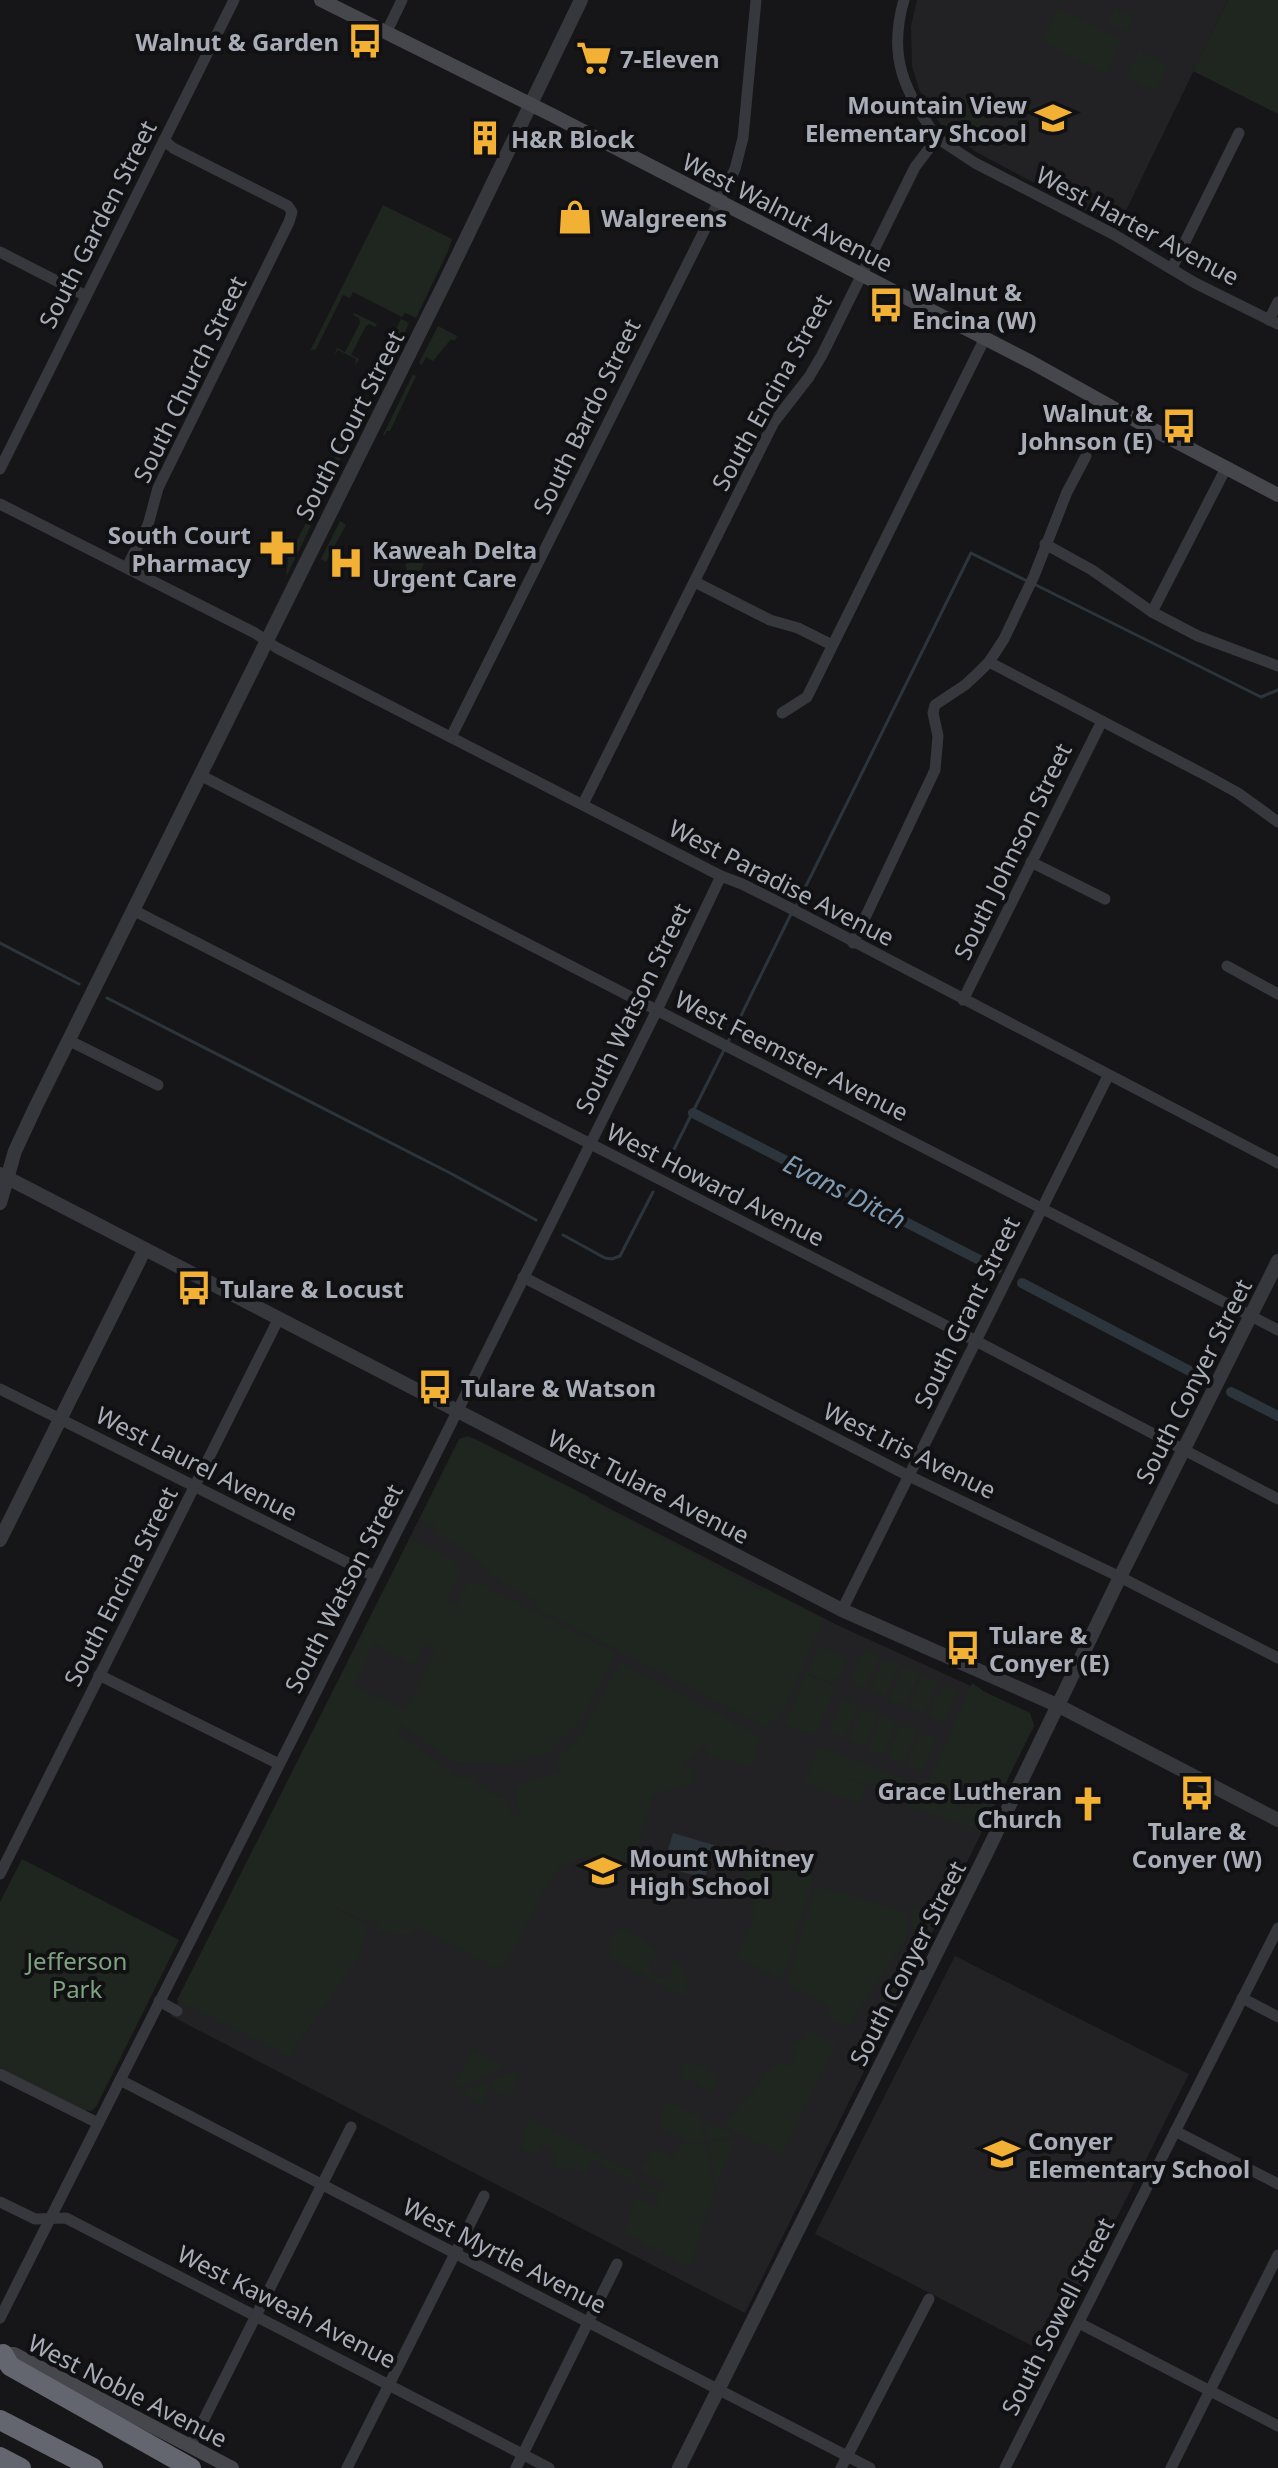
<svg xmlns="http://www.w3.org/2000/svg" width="1278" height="2468" viewBox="0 0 1278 2468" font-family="'Noto Sans',sans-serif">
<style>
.built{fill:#222225}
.green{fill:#1e261f;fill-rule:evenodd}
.water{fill:#2c353c}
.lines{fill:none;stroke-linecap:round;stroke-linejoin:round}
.stream{stroke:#2c353c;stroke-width:3}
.canal{stroke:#2c353c;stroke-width:10}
.minor{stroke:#37383d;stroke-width:11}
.tertiary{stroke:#37383d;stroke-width:14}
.secondary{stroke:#45474d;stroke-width:14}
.motorway{stroke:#63666e;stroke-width:20}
.labels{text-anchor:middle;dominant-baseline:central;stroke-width:8;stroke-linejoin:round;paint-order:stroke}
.poi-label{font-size:24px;font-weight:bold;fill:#a8adb8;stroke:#111113;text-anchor:start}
.street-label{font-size:24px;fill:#a8adb8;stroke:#111113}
.park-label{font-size:24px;fill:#7fa381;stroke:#111113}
.water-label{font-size:26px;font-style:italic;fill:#7f9bb3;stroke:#111113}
</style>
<rect width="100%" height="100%" fill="#161618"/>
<g class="built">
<path d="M917,0H1228L1118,227L976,152L942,126L930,109L919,89L912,66L911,26Z"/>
<path d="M468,1436L835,1624L1030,1713L1034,1726L745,2313L171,2016L459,1439Z"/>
<path d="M955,1956L1189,2074L1048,2354L815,2234Z"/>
</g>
<g class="green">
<path d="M1228,0H1278V114L1193,71Z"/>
<path d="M1058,9L1122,41L1106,73L1042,41Z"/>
<path d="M1115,9L1134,18L1127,32L1108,23Z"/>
<path d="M1139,51L1168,66L1156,91L1126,77Z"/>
<path d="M973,93L992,103L978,131L959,121Z"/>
<path d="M383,205L452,239L448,251L416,318L405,313L402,317L353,292L350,298L343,295L316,349L310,351Z"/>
<path d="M354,313L377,324L375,327L369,324L366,326L351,355L359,359L355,366L356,359L338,350L334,355L337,348L345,352L360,323L359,318L353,315Z"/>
<path d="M401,319L409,323L384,375L380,377L374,374Z"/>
<path d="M438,326L457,336L455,341L451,339L433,361L426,357L422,365L419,363Z"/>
<path d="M413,374L416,376L390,431H387L384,436L383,435Z"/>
<path d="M359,395L371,400L338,464L333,462L362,404L356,401Z"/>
<path d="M317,513L286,577L288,558L308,519Z"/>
<path d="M340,521L346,525L326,562L321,559Z"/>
<path d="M410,557L424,564L411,589L397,582L402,572L405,573L407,568L405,566Z"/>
<path d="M467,1437L475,1439L589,1497V1500L764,1591L766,1589L824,1619L784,1711L765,1727L533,1606L536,1600L494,1578L468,1551L434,1533L436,1527L420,1519L460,1439Z"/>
<path d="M410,1538L455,1562L459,1574L446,1601L456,1606L467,1584L476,1582L616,1653L582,1720L549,1752L510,1764L455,1763L400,1724L398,1733L458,1778L475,1777L477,1785L506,1800L512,1816L521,1813L514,1793L519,1785L561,1772L556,1757L578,1741L614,1671H617L621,1663L760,1736L752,1767L707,1755L706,1745L703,1744L682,1766L695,1770L692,1783L653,1795L632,1865L589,1856L562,1865L547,1886L505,1965L495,1968L417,1927L410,1935L380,1932L376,1920L370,1922L328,1904L363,1923L367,1934L357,1960L289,2056L177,2000ZM425,1643L436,1649L406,1710L354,1685L374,1644L414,1665Z"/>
<path d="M818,1645L847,1658L839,1678L834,1677L832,1683L807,1673Z"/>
<path d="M865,1649L880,1656L865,1688L850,1682Z"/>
<path d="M884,1658L899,1664L885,1697L870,1690Z"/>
<path d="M904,1666L919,1673L905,1705L889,1699Z"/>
<path d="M806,1674L836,1687L814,1736L785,1724Z"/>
<path d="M923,1675L938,1681L924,1714L909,1707Z"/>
<path d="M943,1683L958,1690L944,1722L928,1716Z"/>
<path d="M972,1683L985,1692L1030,1713L1034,1726L981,1830L906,1806L911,1787L924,1792Z"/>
<path d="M843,1699L858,1705L844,1738L829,1731Z"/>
<path d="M863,1707L878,1714L864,1746L848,1740Z"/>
<path d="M882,1716L897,1722L883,1755L868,1748Z"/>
<path d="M902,1724L917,1731L903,1763L887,1757Z"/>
<path d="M921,1733L936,1739L922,1772L907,1765Z"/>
<path d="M818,1746L910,1781L903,1799L837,1774L866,1786L859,1804L804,1783Z"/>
<path d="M750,1857L814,1875L782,1980L735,1957L753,1922L752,1892L741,1888Z"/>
<path d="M22,1859L179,1940L96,2107L91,2111L84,2110L0,2068V1902Z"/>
<path d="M816,1885L903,1911C910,1921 910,1931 904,1942H903L849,2024H843L827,2016L831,2008L787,1983Z"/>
<path d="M913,1907L939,1914L930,1931H920L913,1928L911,1915Z"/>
<path d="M621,1928L643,1939L657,1951L658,1956L649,1962L650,1973L662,1979L672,1974L671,1962C691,1972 690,1977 685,1997L631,1969L632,1966L629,1964L627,1967L610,1958L609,1938Z"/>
<path d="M808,2030L836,2044L782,2155L740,2134L725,2124L778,2060L787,2067L798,2053L789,2045L792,2041L798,2045Z"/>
<path d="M473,2050L506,2067L458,2087L454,2085Z"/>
<path d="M685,2062C702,2064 708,2066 718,2080L717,2081L718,2084L710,2092L695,2079H682L680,2076L681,2064H684Z"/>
<path d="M518,2071L511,2097L492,2091L495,2079Z"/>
<path d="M489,2081L482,2104L459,2092Z"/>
<path d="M666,2101L702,2119L705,2142L686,2141L659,2126Z"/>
<path d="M528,2118L638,2175L636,2182L593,2160L586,2174L572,2167L568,2172L556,2166L558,2163L553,2160L556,2156L551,2146L545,2148L541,2144L535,2155L521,2148Z"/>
<path d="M704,2121L736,2135L708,2141Z"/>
<path d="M737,2138L716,2185L708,2147L711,2143Z"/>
<path d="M685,2143L706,2144L714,2190L690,2267L625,2233L635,2196L655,2207L660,2198L641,2187L642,2183L661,2193L666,2184L642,2171L644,2161L648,2162L653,2147L673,2158L682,2144Z"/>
</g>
<path class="water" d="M673,1833L714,1845L705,1878L663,1867Z"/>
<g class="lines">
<g class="stream">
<path d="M1034,584L1261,697L1278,690"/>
<path d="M796,906L971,553L1027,581"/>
<path d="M0,943L79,984"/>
<path d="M107,998L450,1173L536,1220"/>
<path d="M728,1042L792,912"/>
<path d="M665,1167L725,1048"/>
<path d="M563,1235L605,1258L612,1259L620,1256L653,1192"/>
</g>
<g class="canal">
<path d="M693,1113L997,1269"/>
<path d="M1022,1283L1203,1378"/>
<path d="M1231,1392L1278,1416"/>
</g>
<g class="minor">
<path d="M386,33L402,0"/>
<path d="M937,138L975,163L1113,234L1195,283L1278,324"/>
<path d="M0,252L86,296"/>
<path d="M1172,268L1239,133"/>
<path d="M1269,320L1278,302"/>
<path d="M0,469L234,0"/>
<path d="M0,504L255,633L277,648L721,876L742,884L786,906L1278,1163"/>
<path d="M1045,544L1092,570L1152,612L1198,636L1278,666"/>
<path d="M127,567L148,525L158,488L289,222L292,212L288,206L173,148L164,140"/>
<path d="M695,582L770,620L798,628L832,645"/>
<path d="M1152,612L1226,468"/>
<path d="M989,662L1209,777L1238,793L1278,822"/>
<path d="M782,713L807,697L985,338"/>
<path d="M451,737L735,169L743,138L756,0"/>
<path d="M200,775L1278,1330"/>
<path d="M583,804L774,422L809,377L822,355L915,167L937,138C905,91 887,58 904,0"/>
<path d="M1031,862L1105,899"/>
<path d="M133,910L976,1341L1278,1499"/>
<path d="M853,943L935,770L938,736L933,713L935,705L965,685L977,674L989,662L1004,639L1034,576L1067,492L1086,456"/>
<path d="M1227,966L1278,994"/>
<path d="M963,1000L1102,721"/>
<path d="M68,1040L158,1085"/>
<path d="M523,1277L909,1476L1120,1577L1278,1658"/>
<path d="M0,1389L374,1576"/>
<path d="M842,1610L1108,1076"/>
<path d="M99,1675L279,1764"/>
<path d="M0,1874L279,1318"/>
<path d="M1242,1998L1278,2017"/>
<path d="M159,2001L177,2011"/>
<path d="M0,2074L98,2123"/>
<path d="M120,2080L870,2468"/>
<path d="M1175,2131L1278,2184"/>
<path d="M0,2202L35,2219L66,2218L549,2468"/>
<path d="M0,2318L429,1468L657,1010L721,876"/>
<path d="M1079,2323L1278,2426"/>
<path d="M190,2447L351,2127"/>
<path d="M347,2468L484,2196"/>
<path d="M516,2468L617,2264"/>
<path d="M841,2468L929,2299"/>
<path d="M1005,2468L1278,1928"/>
<path d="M1171,2468L1278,2255"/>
</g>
<g class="tertiary">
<path d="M0,1174L842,1610L1059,1706L1278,1820"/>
<path d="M0,1203L15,1151L35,1108L446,280L581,0"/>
<path d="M0,1540L145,1249"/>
<path d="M679,2468L985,1856L1120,1577L1278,1261"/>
</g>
<g class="secondary">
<path d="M321,0L552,115L1031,362L1135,420L1278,495"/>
<path d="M3,2354H14L232,2468"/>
</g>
<g class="motorway">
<path d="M3,2354L10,2366L191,2468"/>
<path d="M0,2420L93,2468"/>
<path d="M0,2457L21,2468"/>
</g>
</g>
<defs>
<g id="bus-bare" transform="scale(2.76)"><path d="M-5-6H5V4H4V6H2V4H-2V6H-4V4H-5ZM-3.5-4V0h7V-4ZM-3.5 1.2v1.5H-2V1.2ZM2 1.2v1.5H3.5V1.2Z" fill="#f2b134" stroke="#111113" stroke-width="2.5" paint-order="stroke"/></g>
<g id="supermarket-bare" transform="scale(2.76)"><path d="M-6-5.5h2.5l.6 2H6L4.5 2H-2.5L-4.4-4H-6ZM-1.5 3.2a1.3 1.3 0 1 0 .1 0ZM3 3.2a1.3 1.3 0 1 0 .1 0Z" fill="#f2b134" stroke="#111113" stroke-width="2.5" paint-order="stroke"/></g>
<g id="school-bare" transform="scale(2.76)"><path d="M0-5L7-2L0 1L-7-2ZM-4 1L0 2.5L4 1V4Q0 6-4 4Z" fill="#f2b134" stroke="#111113" stroke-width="2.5" paint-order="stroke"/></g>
<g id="building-bare" transform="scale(2.76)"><path d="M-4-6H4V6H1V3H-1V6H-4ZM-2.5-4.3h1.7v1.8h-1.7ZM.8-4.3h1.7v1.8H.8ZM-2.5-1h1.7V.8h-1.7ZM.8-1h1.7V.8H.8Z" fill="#f2b134" stroke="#111113" stroke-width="2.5" paint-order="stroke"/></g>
<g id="shop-bare" transform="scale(2.76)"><path d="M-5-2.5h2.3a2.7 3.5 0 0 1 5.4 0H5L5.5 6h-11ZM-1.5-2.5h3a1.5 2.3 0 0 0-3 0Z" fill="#f2b134" stroke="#111113" stroke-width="2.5" paint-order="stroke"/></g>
<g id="pharmacy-bare" transform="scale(2.76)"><path d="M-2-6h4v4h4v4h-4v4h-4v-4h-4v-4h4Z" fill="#f2b134" stroke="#111113" stroke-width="2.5" paint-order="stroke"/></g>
<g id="hospital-bare" transform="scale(2.76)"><path d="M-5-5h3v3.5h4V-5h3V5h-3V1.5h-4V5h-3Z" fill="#f2b134" stroke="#111113" stroke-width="2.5" paint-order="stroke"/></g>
<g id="church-bare" transform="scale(2.76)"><path d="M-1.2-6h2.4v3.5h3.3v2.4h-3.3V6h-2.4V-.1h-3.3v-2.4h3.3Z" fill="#f2b134" stroke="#111113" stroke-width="2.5" paint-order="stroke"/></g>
</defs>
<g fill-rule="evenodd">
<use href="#bus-bare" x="365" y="41"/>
<use href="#supermarket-bare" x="594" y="58"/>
<use href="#school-bare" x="1053" y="118"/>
<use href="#building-bare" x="485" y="138"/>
<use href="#shop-bare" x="575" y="217"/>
<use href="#bus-bare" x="886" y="305"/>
<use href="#bus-bare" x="1179" y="426"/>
<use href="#pharmacy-bare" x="277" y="548"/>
<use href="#hospital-bare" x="346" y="563"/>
<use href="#bus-bare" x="194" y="1288"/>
<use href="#bus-bare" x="435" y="1387"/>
<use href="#bus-bare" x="963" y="1648"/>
<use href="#bus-bare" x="1197" y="1793"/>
<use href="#church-bare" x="1088" y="1804"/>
<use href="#school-bare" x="603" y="1871"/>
<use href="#school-bare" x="1002" y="2154"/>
</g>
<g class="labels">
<g class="poi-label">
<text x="339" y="41" text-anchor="end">Walnut &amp; Garden</text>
<text x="620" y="58">7-Eleven</text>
<text x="1027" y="104" text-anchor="end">Mountain View<tspan x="1027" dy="28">Elementary Shcool</tspan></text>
<text x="511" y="138">H&amp;R Block</text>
<text x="601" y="217">Walgreens</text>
<text x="912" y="291">Walnut &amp;<tspan x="912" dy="28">Encina (W)</tspan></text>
<text x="1153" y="412" text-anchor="end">Walnut &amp;<tspan x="1153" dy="28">Johnson (E)</tspan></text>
<text x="251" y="534" text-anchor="end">South Court<tspan x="251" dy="28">Pharmacy</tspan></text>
<text x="372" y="549">Kaweah Delta<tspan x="372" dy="28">Urgent Care</tspan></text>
<text x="220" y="1288">Tulare &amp; Locust</text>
<text x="461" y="1387">Tulare &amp; Watson</text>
<text x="989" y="1634">Tulare &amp;<tspan x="989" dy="28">Conyer (E)</tspan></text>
<text x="1062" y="1790" text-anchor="end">Grace Lutheran<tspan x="1062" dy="28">Church</tspan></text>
<text x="1197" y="1830" text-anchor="middle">Tulare &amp;<tspan x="1197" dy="28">Conyer (W)</tspan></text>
<text x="629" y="1857">Mount Whitney<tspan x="629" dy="28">High School</tspan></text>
<text x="1028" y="2140">Conyer<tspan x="1028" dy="28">Elementary School</tspan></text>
</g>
<g class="street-label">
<text transform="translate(788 212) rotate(27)">West Walnut Avenue</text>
<text transform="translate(97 224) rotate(-63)">South Garden Street</text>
<text transform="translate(1138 225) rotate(28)">West Harter Avenue</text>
<text transform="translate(189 379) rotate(-64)">South Church Street</text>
<text transform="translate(771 392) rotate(-61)">South Encina Street</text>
<text transform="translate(586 416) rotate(-64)">South Bardo Street</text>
<text transform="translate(349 425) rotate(-63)">South Court Street</text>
<text transform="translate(1012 851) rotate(-64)">South Johnson Street</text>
<text transform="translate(782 882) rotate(27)">West Paradise Avenue</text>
<text transform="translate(632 1008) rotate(-64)">South Watson Street</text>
<text transform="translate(792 1055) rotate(27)">West Feemster Avenue</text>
<text transform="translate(716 1184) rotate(27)">West Howard Avenue</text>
<text transform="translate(966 1312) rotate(-64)">South Grant Street</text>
<text transform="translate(1193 1381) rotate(-63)">South Conyer Street</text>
<text transform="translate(910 1450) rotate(26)">West Iris Avenue</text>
<text transform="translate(197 1463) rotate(27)">West Laurel Avenue</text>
<text transform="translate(649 1486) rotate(27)">West Tulare Avenue</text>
<text transform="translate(120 1586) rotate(-63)">South Encina Street</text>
<text transform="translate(343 1588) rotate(-63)">South Watson Street</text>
<text transform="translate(907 1963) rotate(-63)">South Conyer Street</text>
<text transform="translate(505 2255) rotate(27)">West Myrtle Avenue</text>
<text transform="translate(287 2306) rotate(27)">West Kaweah Avenue</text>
<text transform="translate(1057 2316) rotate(-63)">South Sowell Street</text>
<text transform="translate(128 2390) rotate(27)">West Noble Avenue</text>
</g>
<g class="park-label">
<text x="77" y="1960">Jefferson<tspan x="77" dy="28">Park</tspan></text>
</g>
<g class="water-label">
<text transform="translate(845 1191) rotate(27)">Evans Ditch</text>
</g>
</g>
</svg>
